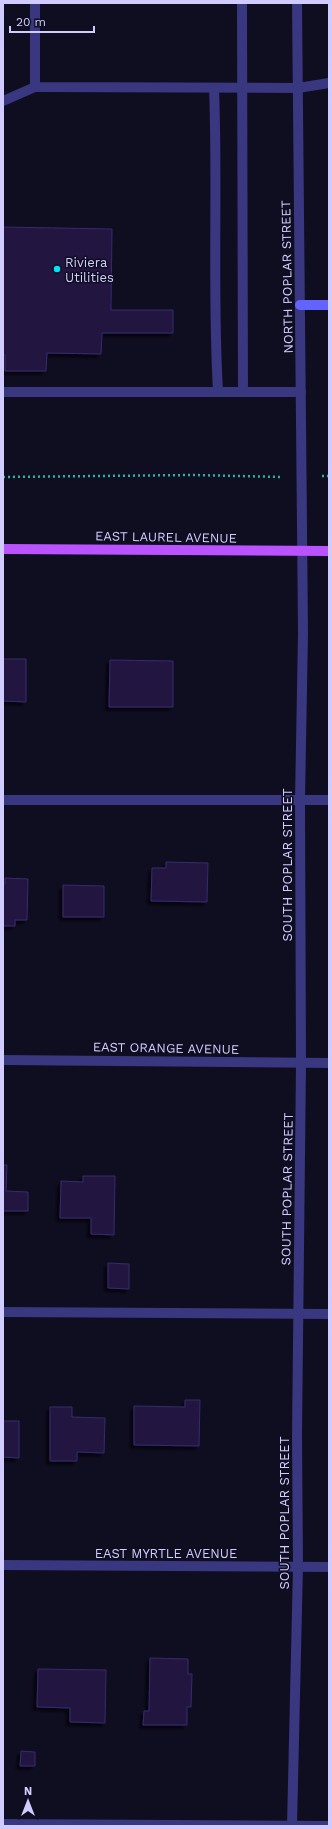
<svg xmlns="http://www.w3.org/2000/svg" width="332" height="1829" viewBox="0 0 332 1829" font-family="'Work Sans',sans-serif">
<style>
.building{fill:#201941;stroke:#362a6d;filter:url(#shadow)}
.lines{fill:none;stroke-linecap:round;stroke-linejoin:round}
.path{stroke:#2db2a7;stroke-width:2.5;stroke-dasharray:2 3;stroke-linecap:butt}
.lane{stroke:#38377f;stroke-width:10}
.street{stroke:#38377f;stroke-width:10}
.secondary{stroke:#6363ff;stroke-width:10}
.primary{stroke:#ba53ff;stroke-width:10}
.poi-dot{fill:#00e4f7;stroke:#0f0d20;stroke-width:1.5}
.labels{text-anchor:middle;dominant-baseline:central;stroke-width:3;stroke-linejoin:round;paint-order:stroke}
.poi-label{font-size:13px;fill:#d0ccff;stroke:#0f0d20;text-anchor:start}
.street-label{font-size:13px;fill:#d0ccff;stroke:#0f0d20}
</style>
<defs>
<filter id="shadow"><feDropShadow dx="-3.5" dy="3.5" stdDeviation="1" flood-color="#0009"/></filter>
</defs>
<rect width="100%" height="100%" fill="#0f0d20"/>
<g class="building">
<path d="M3,227L112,229L111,310H173V333H102L101,354L47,353L46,371H5V355H3Z"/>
<path d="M3,659H26V702L3,701Z"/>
<path d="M110,660L173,661V707H109Z"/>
<path d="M166,862L208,863L207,902L151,901L152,868H166Z"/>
<path d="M5,878L28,879L27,920H15V926H3V884H5Z"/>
<path d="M63,885L104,886V917H63Z"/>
<path d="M3,1165H7L6,1191L28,1192V1211H3Z"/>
<path d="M83,1176H115L114,1235L91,1234V1218H60L61,1181L83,1182Z"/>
<path d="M108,1263L129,1264V1289L108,1288Z"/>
<path d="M185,1400H200L199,1446L134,1445V1406L185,1407Z"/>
<path d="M50,1407H72V1417L105,1418L104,1453L77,1452V1461H50Z"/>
<path d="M3,1421H19V1458L3,1457Z"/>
<path d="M150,1658L188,1659V1674H192L191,1707H187V1725H143L144,1711H149Z"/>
<path d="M38,1669L106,1670L105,1723L70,1722V1708L37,1707Z"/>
<path d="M21,1751L35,1752V1766H20Z"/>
</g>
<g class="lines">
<g class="path">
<path d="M322,476H329"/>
<path d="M3,477L193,475L283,477"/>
</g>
<g class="lane">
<path d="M35,3V87L298,88L329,83"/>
<path d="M242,3L243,391"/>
<path d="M214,88C218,189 212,290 218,391"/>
<path d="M3,101L35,87"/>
<path d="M3,800H329"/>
<path d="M3,1312L329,1314"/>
<path d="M3,1824L329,1826"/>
</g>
<g class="street">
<path d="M3,392H301"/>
<path d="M3,1060L329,1063"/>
<path d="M3,1565L329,1567"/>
<path d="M292,1826L298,1566L297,1435L301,1063L300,800L303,633L297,3"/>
</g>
<path class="secondary" d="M300,305H329"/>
<path class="primary" d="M3,549L329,551"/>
</g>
<circle class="poi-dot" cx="57" cy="269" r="4"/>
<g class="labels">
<g class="poi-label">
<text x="65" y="262">Riviera<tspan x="65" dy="15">Utilities</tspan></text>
</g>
<g class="street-label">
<text transform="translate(287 277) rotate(-91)">NORTH POPLAR STREET</text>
<text transform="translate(166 537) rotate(1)">EAST LAUREL AVENUE</text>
<text transform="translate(287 865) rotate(-90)">SOUTH POPLAR STREET</text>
<text transform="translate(166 1048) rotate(1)">EAST ORANGE AVENUE</text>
<text transform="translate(287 1189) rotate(-89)">SOUTH POPLAR STREET</text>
<text transform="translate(284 1513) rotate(-90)">SOUTH POPLAR STREET</text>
<text x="166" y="1553">EAST MYRTLE AVENUE</text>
</g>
</g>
<rect width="332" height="1829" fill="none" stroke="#d0ccff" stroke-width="8"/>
<g transform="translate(28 1801)" stroke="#0f0d20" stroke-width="3" paint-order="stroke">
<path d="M0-3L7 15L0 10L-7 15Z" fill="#d0ccff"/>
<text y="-6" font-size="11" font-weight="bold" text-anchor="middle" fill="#d0ccff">N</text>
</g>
<path d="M10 26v6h84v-6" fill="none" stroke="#d0ccff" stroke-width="2"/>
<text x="16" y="26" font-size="12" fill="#d0ccff" stroke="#0f0d20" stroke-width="3" paint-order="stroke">20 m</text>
</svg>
